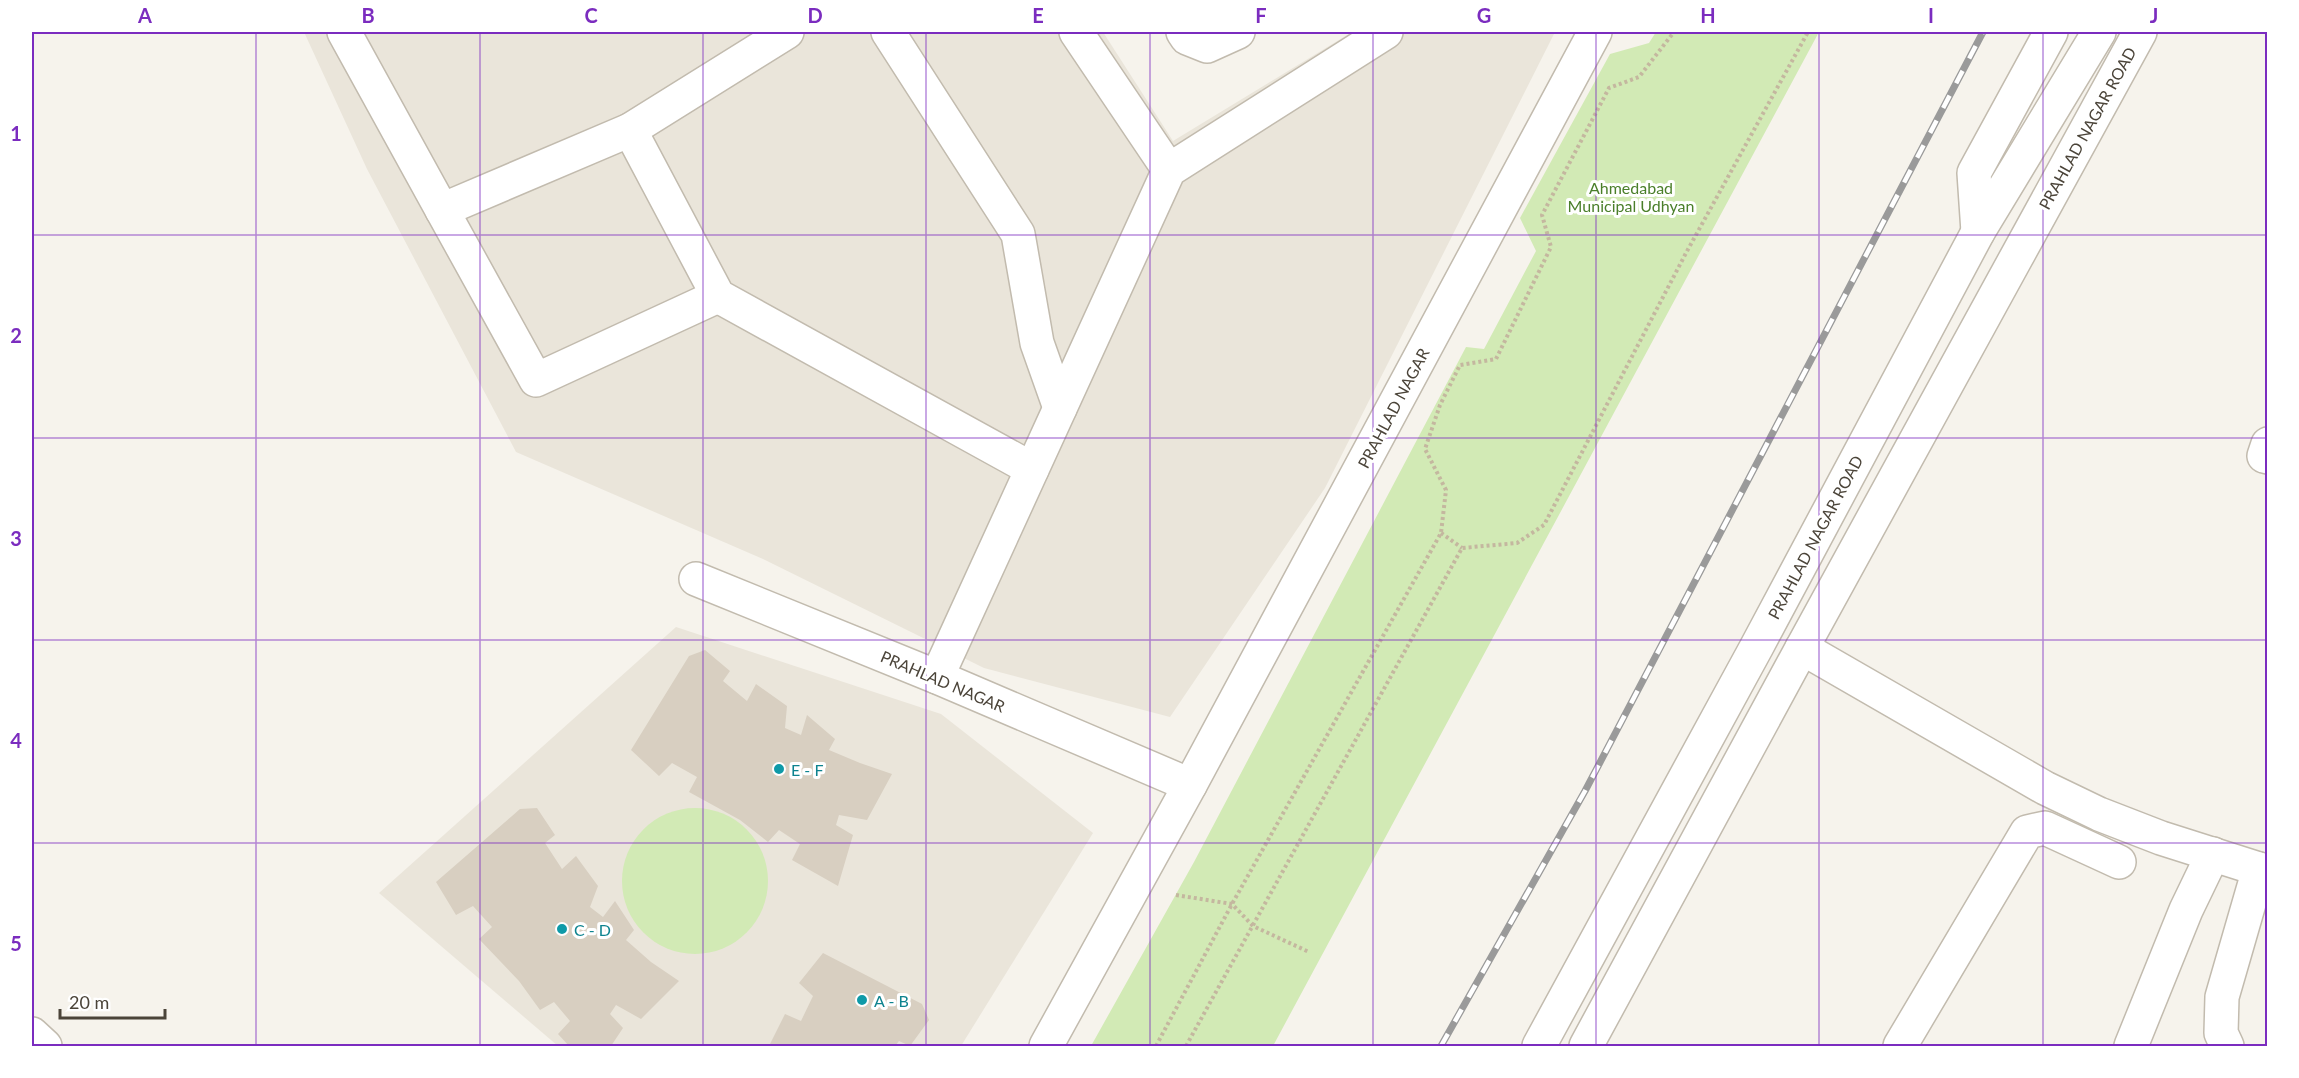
<svg xmlns="http://www.w3.org/2000/svg" width="2299" height="1078" viewBox="0 0 2299 1078" font-family="Lato,sans-serif">
<style>
.residential{fill:#eae5da}
.green{fill:#d2eab5}
.building{fill:#d8cfc1}
.lines{fill:none;stroke-linecap:round;stroke-linejoin:round}
.minor-casing{stroke:#c2bbae;stroke-width:36}
.path{stroke:#c4b79f;stroke-width:4;stroke-dasharray:3 3;stroke-linecap:butt}
.minor{stroke:#fff;stroke-width:33}
.rail-casing{stroke:#9a9a9a;stroke-width:7}
.rail{stroke:#fff;stroke-width:4.5;stroke-dasharray:14;stroke-linecap:butt}
.grid{fill:none;stroke:#7b2cbf;stroke-width:1.5;stroke-opacity:0.55}
.culture-dot{fill:#0f9aa8;stroke:#fff;stroke-width:2}
.labels{text-anchor:middle;dominant-baseline:central;stroke-width:6;stroke-linejoin:round;paint-order:stroke}
.street-label{font-size:16px;fill:#4b4439;stroke:#fff}
.park-label{font-size:16px;fill:#4a7f2a;stroke:#fff}
.culture-label{font-size:16px;fill:#0d838f;stroke:#fff;text-anchor:start}
.neatline{fill:none;stroke:#7b2cbf;stroke-width:2}
.grid-label{font-size:20px;text-anchor:middle;font-weight:bold;fill:#7b2cbf}
</style>
<rect width="100%" height="100%" fill="#f6f3ec"/>
<g class="residential">
<path d="M304,32H1103L1173,141L1352,32H1555L1325,488L1170,717L984,668L763,559L516,452L367,169Z"/>
<path d="M676,627L941,714L1093,833L961,1046H558L379,893Z"/>
</g>
<g class="green">
<path d="M1656,32H1819L1273,1046H1091L1194,862L1466,347L1484,349L1536,251L1520,218L1610,54L1649,43Z"/>
<circle cx="695" cy="881" r="73"/>
</g>
<g class="building">
<path d="M705,650L730,671L723,681L747,701L756,684L787,706L785,728L801,735L807,715L835,739L829,750L860,763L892,774L867,820L839,815L836,825L853,835L838,886L792,860L800,844L779,830L768,842L740,820L689,792L697,777L672,763L659,776L631,750L689,656Z"/>
<path d="M537,808L555,835L545,843L562,869L576,856L598,886L590,907L603,917L615,901L634,930L626,940L651,962L679,981L641,1019L616,1005L610,1014L623,1028L611,1046H569L558,1034L570,1021L554,1002L540,1010L519,981L479,939L492,927L473,906L456,915L436,882L520,809Z"/>
<path d="M823,953L922,1004L929,1020L910,1046L899,1041L895,1046H769L785,1014L801,1021L813,996L799,983Z"/>
</g>
<g class="lines">
<g class="minor-casing">
<g id="minor">
<path d="M344,32L442,210L630,130L787,32"/>
<path d="M888,32L1018,234L1037,343L1060,408"/>
<path d="M1076,32L1169,170"/>
<path d="M1183,32L1187,38L1207,46L1238,32"/>
<path d="M630,130L718,296L1032,469"/>
<path d="M442,210L536,380L718,296"/>
<path d="M1978,232L1974,173L2051,32"/>
<path d="M2268,444L2264,456L2268,457"/>
<path d="M696,579L937,677L1190,785"/>
<path d="M1802,648L2045,788L2099,814L2161,838L2268,872"/>
<path d="M937,677L1169,170L1386,32"/>
<path d="M32,1034L45,1046"/>
<path d="M1046,1046L1190,785L1595,32"/>
<path d="M1539,1046L1756,648L1978,232L2099,32"/>
<path d="M1586,1046L1802,648L2140,32"/>
<path d="M1900,1046L2027,832L2045,828L2119,862"/>
<path d="M2131,1046L2186,910L2213,854"/>
<path d="M2227,1046L2221,1033L2222,997L2259,869"/>
</g>
</g>
<g class="path">
<path d="M1441,533L1462,548"/>
<path d="M1176,895L1232,904L1253,926L1309,952"/>
<path d="M1156,1046L1232,904L1441,533L1446,490L1425,449L1440,405L1460,365L1496,359L1551,247L1542,215L1609,88L1639,77L1674,32"/>
<path d="M1186,1046L1462,548L1517,543L1544,525L1686,253L1808,32"/>
</g>
<use href="#minor" class="minor"/>
<g class="rail-casing">
<path id="rail" d="M1441,1046L1585,791L1983,32"/>
</g>
<use href="#rail" class="rail"/>
</g>
<path class="grid" d="M256,32V1046M480,32V1046M703,32V1046M926,32V1046M1150,32V1046M1373,32V1046M1596,32V1046M1819,32V1046M2043,32V1046M32,235H2268M32,438H2268M32,640H2268M32,843H2268"/>
<g class="culture-dot">
<circle cx="779" cy="769" r="6"/>
<circle cx="562" cy="929" r="6"/>
<circle cx="862" cy="1000" r="6"/>
</g>
<g class="labels">
<g class="street-label">
<text transform="translate(2087 128) rotate(-61)">PRAHLAD NAGAR ROAD</text>
<text transform="translate(1393 408) rotate(-62)">PRAHLAD NAGAR</text>
<text transform="translate(1815 537) rotate(-62)">PRAHLAD NAGAR ROAD</text>
<text transform="translate(943 681) rotate(23)">PRAHLAD NAGAR</text>
</g>
<g class="park-label">
<text x="1631" y="187">Ahmedabad<tspan x="1631" dy="18">Municipal Udhyan</tspan></text>
</g>
<g class="culture-label">
<text x="791" y="769">E - F</text>
<text x="574" y="929">C - D</text>
<text x="874" y="1000">A - B</text>
</g>
</g>
<rect width="2299" height="1078" fill="none" stroke="#ffffff" stroke-width="66"/>
<path d="M60 1009v9h105v-9" fill="none" stroke="#4b4439" stroke-width="3"/>
<text x="69" y="1009" font-size="18" fill="#4b4439" stroke="#ffffff" stroke-width="4.5" paint-order="stroke">20 m</text>
<rect x="33" y="33" width="2233" height="1012" class="neatline"/>
<g class="grid-label">
<text x="145" y="23">A</text>
<text x="368" y="23">B</text>
<text x="591" y="23">C</text>
<text x="815" y="23">D</text>
<text x="1038" y="23">E</text>
<text x="1261" y="23">F</text>
<text x="1484" y="23">G</text>
<text x="1708" y="23">H</text>
<text x="1931" y="23">I</text>
<text x="2154" y="23">J</text>
<text x="16" y="141">1</text>
<text x="16" y="343">2</text>
<text x="16" y="546">3</text>
<text x="16" y="748">4</text>
<text x="16" y="951">5</text>
</g>
</svg>
